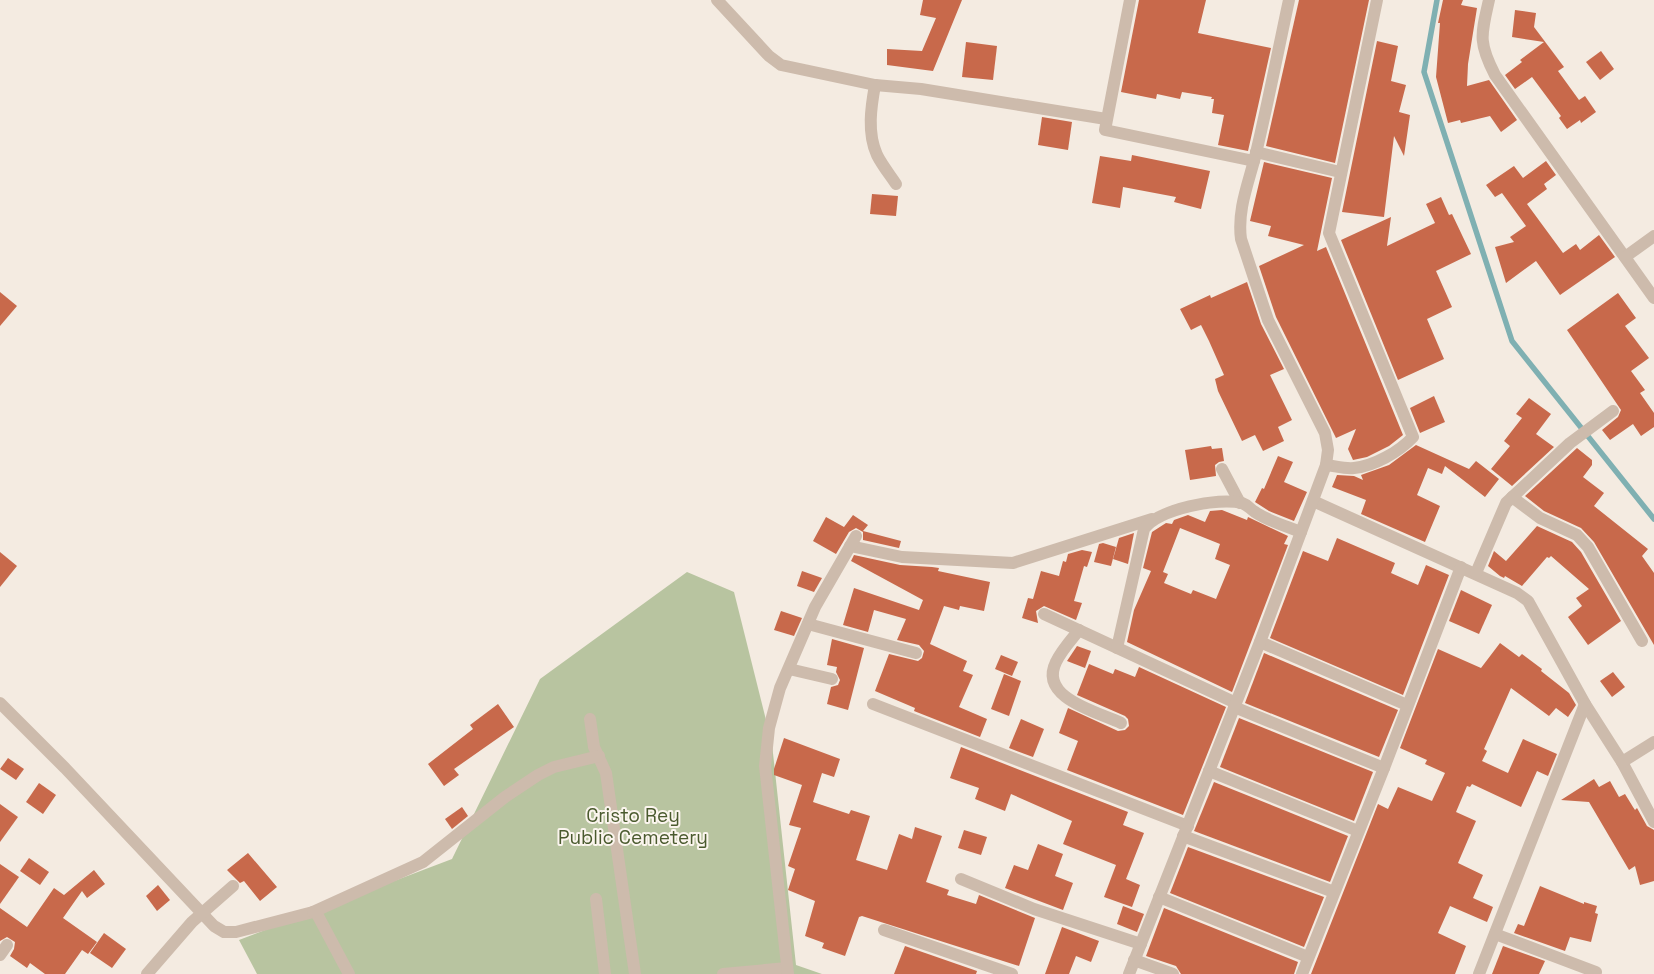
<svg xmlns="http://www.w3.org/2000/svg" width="1654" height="974" viewBox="0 0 1654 974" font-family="'Space Grotesk',sans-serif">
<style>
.green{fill:#b8c4a0}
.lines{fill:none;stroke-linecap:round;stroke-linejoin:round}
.stream{stroke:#7fb0b2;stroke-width:5.5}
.building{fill:#c8694b;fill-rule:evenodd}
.minor{stroke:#cdbbac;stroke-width:12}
.labels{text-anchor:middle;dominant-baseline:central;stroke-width:4;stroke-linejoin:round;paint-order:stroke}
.park-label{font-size:19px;fill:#4a5a2e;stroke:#fbf5ee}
</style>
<rect width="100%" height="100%" fill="#f4ebe1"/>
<path class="green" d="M687,572L734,592L772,744L796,965L822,974H257L239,940L452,859L540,679Z"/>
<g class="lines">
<path class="stream" d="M1437,0L1424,72L1512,341L1654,519"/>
</g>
<g class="building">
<path d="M923,0H962L933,71L887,65V49L922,51L936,18L920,15Z"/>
<path d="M1139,0H1206L1198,33L1271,48L1248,151L1218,145L1224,115L1212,113L1214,99H1211L1212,97L1182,92L1180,99L1157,94L1156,99L1121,92Z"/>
<path d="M1299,0H1369L1335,163L1266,146Z"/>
<path d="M1443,0H1463L1461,5L1477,8L1468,64L1467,86L1489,80L1517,120L1501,132L1490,116L1461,123L1460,120L1448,123L1436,77L1440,23H1438Z"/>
<path d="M1515,10L1536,13L1534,27L1564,67L1558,71L1579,100L1585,96L1596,112L1581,123L1580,120L1567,129L1559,118L1561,116L1532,77L1515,89L1505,75L1522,62L1520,60L1544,42L1512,37Z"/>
<path d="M1377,41L1398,46L1391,81L1406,85L1399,112L1410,115L1404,156L1394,136L1384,217L1342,212Z"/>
<path d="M966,42L997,46L993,80L962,77Z"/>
<path d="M1601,51L1614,69L1600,80L1586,62Z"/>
<path d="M1042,117L1072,122L1068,150L1038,145Z"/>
<path d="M1132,155L1210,171L1201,209L1174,202L1176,197L1123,187L1120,208L1092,203L1100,156L1131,161Z"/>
<path d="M1546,161L1556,175L1544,184L1547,189L1527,204L1563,253L1576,244L1580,250L1599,235L1615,257L1560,295L1536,261L1506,283L1495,247L1514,242L1510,237L1526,226L1502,193L1495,197L1486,185L1514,166L1523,178Z"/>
<path d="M1264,162L1332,178L1317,251L1326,247L1403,435L1389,446L1367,457L1353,460L1348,449L1356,429L1336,438L1276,317L1259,266L1304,245L1268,236L1271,226L1250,221Z"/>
<path d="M872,194L898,196L896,216L870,214Z"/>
<path d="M1441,197L1449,215L1452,214L1471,254L1436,271L1452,307L1427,319L1444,359L1398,380L1341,240L1391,217L1387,246L1435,223L1426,204Z"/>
<path d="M1247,282L1261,324L1284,369L1270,375L1292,420L1278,427L1284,441L1263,451L1255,435L1242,441L1218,391L1215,379L1224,375L1209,341L1201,325L1191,330L1180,309L1210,295L1211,298Z"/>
<path d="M0,292L17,306L0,326Z"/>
<path d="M1618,293L1636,318L1625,326L1649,358L1631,371L1645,390L1640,393L1654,413V427L1641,436L1633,424L1610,440L1602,430L1618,417L1621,410L1567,330Z"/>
<path d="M1434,396L1445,422L1420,433L1410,408Z"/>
<path d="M1529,398L1551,414L1536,434L1554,447L1512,486L1491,469L1510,446L1504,441L1522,418L1516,414Z"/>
<path d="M1416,445L1469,469L1476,461L1499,479L1485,497L1445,466L1442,474L1428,468L1417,495L1440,506L1425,542L1361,514L1366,500L1332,487L1337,475L1354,476L1363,480L1361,475L1389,465Z"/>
<path d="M1211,446L1212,449L1222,448L1224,461L1219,462L1215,465L1216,476L1190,480L1185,450Z"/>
<path d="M1577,448L1592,460V465L1583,477L1604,493L1594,506L1648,549L1642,556L1654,573V645L1594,542L1581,528L1544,511L1525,496Z"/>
<path d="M1278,456L1293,462L1284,482L1307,492L1294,521L1269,511L1255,502L1262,488L1264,489Z"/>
<path d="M1222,510L1247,520L1248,517L1288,536L1284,544L1288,545L1232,692L1127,642L1134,610L1151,571L1143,568L1152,532L1166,523L1172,524L1174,520L1188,515L1205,522L1210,511ZM1180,528L1220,544L1215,559L1230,565L1216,599L1193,590L1191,594L1164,583L1168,574L1163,572Z"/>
<path d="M853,515L868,525L863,531L901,541L899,548L863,540V532L856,528L849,532L836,554L813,541L826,517L844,527Z"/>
<path d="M1537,526L1572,542L1581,552L1621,621L1588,645L1568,617L1582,606L1576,598L1589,589L1551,556L1549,558L1547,557L1522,586L1505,576L1504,578L1500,576L1488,566L1494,551L1506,561Z"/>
<path d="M1134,533L1128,564L1113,559L1119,538Z"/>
<path d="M1337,538L1395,563L1391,573L1418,585L1426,565L1449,575L1403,695L1270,638L1303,551L1328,561Z"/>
<path d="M1103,543L1116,547L1111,566L1094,562L1099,544Z"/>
<path d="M1082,550L1092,552L1087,567L1084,566L1074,601L1082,603L1076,620L1044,606L1036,611L1038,623L1022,618L1028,598L1033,599L1041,571L1059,576L1063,561L1066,562L1068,554Z"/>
<path d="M0,552L17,566L0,587Z"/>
<path d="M854,555L900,565L932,567L939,568L938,571L990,582L984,611L960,606L959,610L944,606L930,644L967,661L963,671L973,675L959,707L987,719L980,737L914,711L915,708L875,691L889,654L918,661L922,658L924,651L919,645L897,640L906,619L874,610L868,632L843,625L854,588L919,610L923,600L851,561Z"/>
<path d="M802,571L822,578L814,592L797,586Z"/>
<path d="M1461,590L1492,605L1479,634L1449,621Z"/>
<path d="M781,611L802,618L794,636L774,630Z"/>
<path d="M832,639L864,648L848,710L827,704L831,687L838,685L840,680L836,672L837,667L827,665Z"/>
<path d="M1500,643L1519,657L1522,654L1542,669L1541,671L1569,693L1576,705L1568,717L1556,708L1549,716L1511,688L1484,749L1487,751L1482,761L1508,773L1523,739L1557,754L1548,776L1537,771L1521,807L1472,784L1470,787L1467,786L1456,812L1476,821L1458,863L1483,875L1473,898L1493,907L1487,922L1450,906L1438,933L1466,946L1455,974H1311L1378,804L1388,809L1398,787L1432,801L1445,773L1425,764L1427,760L1400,748L1438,649L1481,668Z"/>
<path d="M1077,646L1091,651L1085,668L1067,661Z"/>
<path d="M1264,653L1398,710L1379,757L1245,703Z"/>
<path d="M1001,655L1018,662L1012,676L995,669Z"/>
<path d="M1089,664L1113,674L1115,669L1135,677L1139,667L1226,707L1183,815L1067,770L1078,741L1059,733L1068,708L1118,731L1125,730L1129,726L1128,719L1125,716L1077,695Z"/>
<path d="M1613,672L1625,687L1612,697L1600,681Z"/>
<path d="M1004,674L1021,681L1009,716L991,709Z"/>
<path d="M498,704L514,727L454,769L459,775L444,786L428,764L473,729L470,725Z"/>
<path d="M1239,718L1373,772L1354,821L1220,767Z"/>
<path d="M1021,719L1044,729L1033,757L1009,748Z"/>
<path d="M784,738L840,759L834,777L822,773L813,802L849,814L851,810L870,816L856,860L887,870L899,834L912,839L915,827L942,836L926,882L949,890L947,895L976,904L979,895L1035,918L1019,966L862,916L859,917L845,956L822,948L824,943L805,936L815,901L788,890L795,869L788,866L801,828L789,825L802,785L774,775V769Z"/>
<path d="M961,747L1128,812L1123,825L1144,833L1126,879L1140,885L1132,907L1104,897L1116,865L1063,844L1072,821L1011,794L1005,811L975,799L979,788L950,778Z"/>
<path d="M8,758L24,769L16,780L0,769Z"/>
<path d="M1594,779L1599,787L1610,781L1619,797L1625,794L1633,807L1635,810L1637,808L1647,826L1654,830V881L1640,885L1635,866L1629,870L1589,802L1561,800Z"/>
<path d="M1214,782L1348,836L1330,882L1194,831Z"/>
<path d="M39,783L56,795L43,814L26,802Z"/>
<path d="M0,804L18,817L0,842Z"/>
<path d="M462,807L468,816L452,829L445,819Z"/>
<path d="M964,830L987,837L981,855L958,848Z"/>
<path d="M1038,844L1063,854L1055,876L1073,883L1063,910L1005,888L1014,865L1028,870Z"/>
<path d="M1188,847L1324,897L1304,947L1170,893Z"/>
<path d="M248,853L277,887L260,901L244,881L240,883L227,870Z"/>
<path d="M29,858L49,872L40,885L20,871Z"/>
<path d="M0,864L19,877L0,904Z"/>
<path d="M94,870L105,884L87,898L82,891L63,918L97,942L88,954L82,950L65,974H45L30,963L27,968L10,956L14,949L15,942L7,937L0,941V908L27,927L54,888L64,895Z"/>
<path d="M158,885L170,900L157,911L146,896Z"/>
<path d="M1540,886L1584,904V902L1597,906L1595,913L1598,914L1591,942L1570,937L1565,951L1514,933L1518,924L1524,926Z"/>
<path d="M1123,906L1144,914L1137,932L1117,924Z"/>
<path d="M1164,908L1298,962L1294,974H1181L1176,966L1146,956Z"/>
<path d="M1062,927L1099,941L1091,962L1076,956L1069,974H1045Z"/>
<path d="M104,933L126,949L112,968L90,953Z"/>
<path d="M905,946L977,971L976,974H894Z"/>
<path d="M1503,946L1545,961L1539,974H1492Z"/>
</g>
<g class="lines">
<g class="minor">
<path d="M717,0L769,56L781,65L875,85L921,89L1106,119"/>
<path d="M1130,0L1105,130L1254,161"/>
<path d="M1489,0C1481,35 1478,42 1495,75L1654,298"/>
<path d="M875,85C871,107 867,133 877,155C882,165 890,175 896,184"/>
<path d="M1256,152L1340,172"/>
<path d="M1625,257L1654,236"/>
<path d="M1326,465C1335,466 1345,469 1354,468C1374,466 1399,452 1413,437L1329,233L1377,0"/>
<path d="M1222,469L1240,503"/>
<path d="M1512,497L1540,518L1577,535L1588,547L1642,641"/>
<path d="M1313,501L1517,593L1528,601L1585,704L1622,762L1654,822"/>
<path d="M850,546L902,557L1013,563L1152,519"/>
<path d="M1476,573L1506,503L1570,443L1613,411"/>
<path d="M1044,614L1236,703"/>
<path d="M808,624L916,653"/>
<path d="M1079,630C1071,640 1061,651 1056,662C1038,698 1098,712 1121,723"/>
<path d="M1260,642L1407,705"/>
<path d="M1117,648L1144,529C1159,509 1218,497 1242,503C1248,505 1250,509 1255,512C1268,521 1286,526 1301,532"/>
<path d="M789,669L832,679"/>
<path d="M0,703L65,768L214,926L224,932H236L313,912L317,914L349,974"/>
<path d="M873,704L1188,826"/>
<path d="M1234,707L1384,768"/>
<path d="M590,719L594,747L606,773L635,974"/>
<path d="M1622,762L1654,742"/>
<path d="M1209,771L1358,831"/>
<path d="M1183,836L1334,892"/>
<path d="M961,879L1034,909L1141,944"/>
<path d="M1159,897L1308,957"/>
<path d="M596,899L605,974"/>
<path d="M313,912L423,862L505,797L538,775L554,767L599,756"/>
<path d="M884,930L1012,974"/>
<path d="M1495,934L1596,972"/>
<path d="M0,955L7,945"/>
<path d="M1134,960L1173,974"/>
<path d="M147,974L192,922L233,886"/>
<path d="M723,974L787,968"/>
<path d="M788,974L765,766L769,728L780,688L815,607L856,536"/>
<path d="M1129,974L1260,642L1326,465L1328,450L1325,433L1268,320L1241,239C1237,209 1249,182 1256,153C1268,103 1278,51 1289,0"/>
<path d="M1302,974L1384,768L1461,567"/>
<path d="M1479,974L1585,704"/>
</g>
</g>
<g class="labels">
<g class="park-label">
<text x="633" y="815">Cristo Rey<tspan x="633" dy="22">Public Cemetery</tspan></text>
</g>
</g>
</svg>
